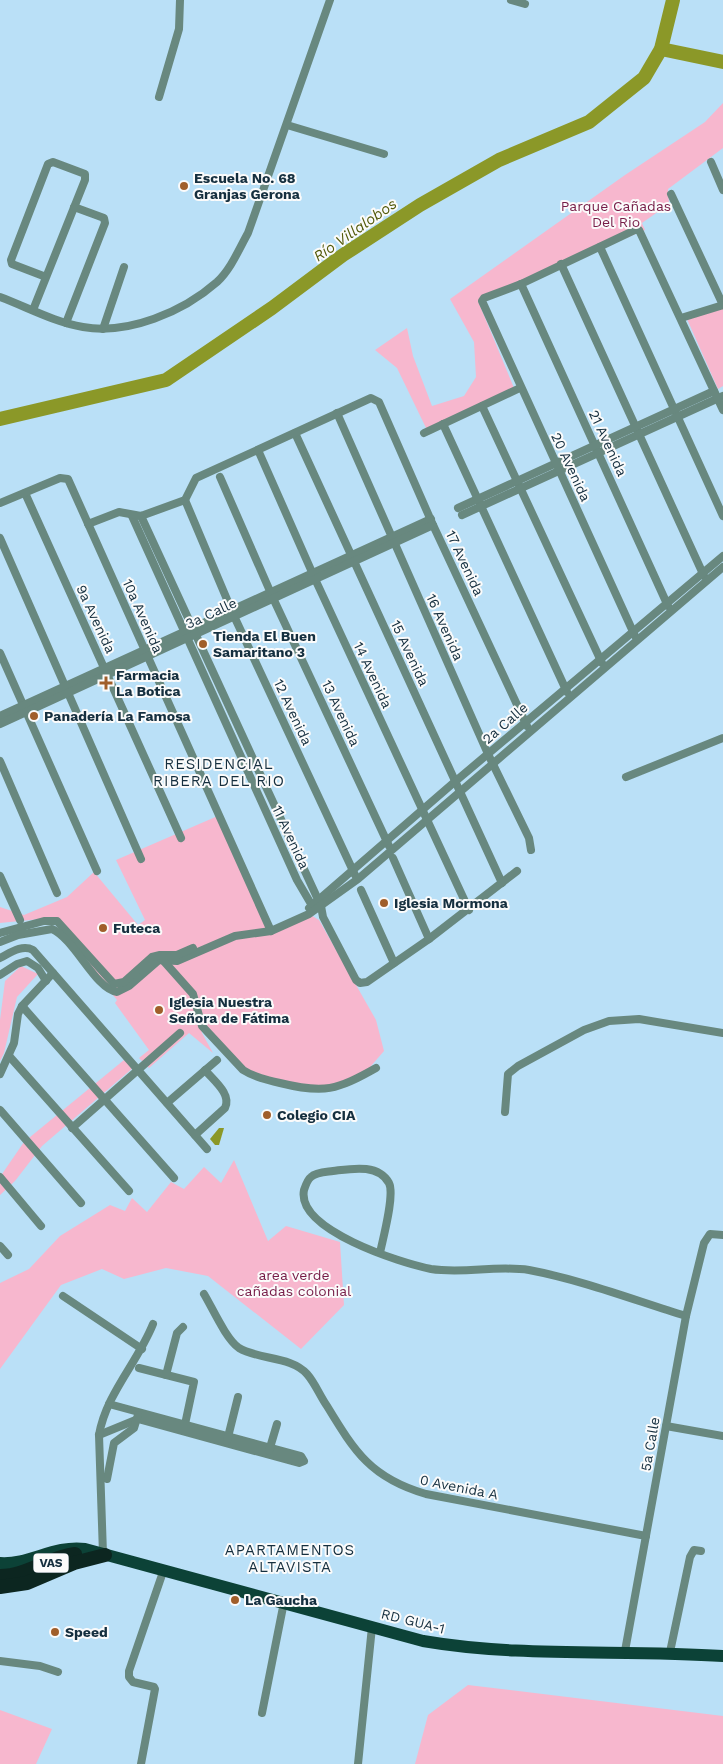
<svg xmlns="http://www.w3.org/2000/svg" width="723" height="1764" viewBox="0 0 723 1764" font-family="'Work Sans',sans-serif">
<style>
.green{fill:#f7b7ce}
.water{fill:#8b9828}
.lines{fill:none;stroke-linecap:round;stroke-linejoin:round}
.river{stroke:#8b9828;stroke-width:14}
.street{stroke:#68887f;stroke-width:8}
.primary{stroke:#0c4237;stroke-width:12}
.highway{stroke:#0c2620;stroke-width:14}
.poi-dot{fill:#a05e2a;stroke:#fbfbfb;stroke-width:2}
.labels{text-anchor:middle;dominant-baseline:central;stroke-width:4;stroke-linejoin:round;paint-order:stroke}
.shield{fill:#fbfbfb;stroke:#5a6c77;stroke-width:1}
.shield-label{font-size:12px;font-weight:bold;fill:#152f3f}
.poi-label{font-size:14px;font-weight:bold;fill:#152f3f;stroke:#fbfbfb;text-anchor:start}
.park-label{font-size:14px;fill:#761c47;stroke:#fbfbfb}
.street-label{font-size:14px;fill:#152f3f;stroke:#fbfbfb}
.water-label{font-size:15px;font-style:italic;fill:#535b0b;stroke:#fbfbfb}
.neighbourhood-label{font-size:15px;letter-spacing:1px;fill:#152f3f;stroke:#fbfbfb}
</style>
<rect width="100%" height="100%" fill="#bae0f7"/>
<g class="green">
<path d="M723,103V148L668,189L669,204L642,223L645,230L478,301L514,388L427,430L397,368L375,350L407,328L413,356L432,406L464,396L476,377L474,342L450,299L625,175L705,122Z"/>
<path d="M723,303V386L718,389L687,319Z"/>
<path d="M220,815L269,932L309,914L319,920L376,1020L384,1051L371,1066L367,1075L333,1088H300L240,1067L209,1034L199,1016L202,1033L213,1053L189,1033L149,1068L139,1058L149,1050L115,1003L117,1000L50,918L0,923V907L24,915L67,897L94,872L138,925L145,920L116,860Z"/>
<path d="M21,966L38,974L17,997L4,1053L0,1061V1020L5,981Z"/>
<path d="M124,1060L134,1067L42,1146L15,1181L0,1195V1177L24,1142Z"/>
<path d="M234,1160L268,1241L286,1226L340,1242L344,1305L301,1349L208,1276L166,1268L124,1279L102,1269L61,1285L0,1369V1283L29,1269L60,1236L110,1205L125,1211L132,1198L147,1212L171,1182L184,1189L204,1167L221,1183Z"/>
<path d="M468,1685L723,1716V1764H415L428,1715Z"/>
<path d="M0,1710L52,1729L36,1764H0Z"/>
</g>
<path class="water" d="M219,1128H224L219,1145H215L210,1139Z"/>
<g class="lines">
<g class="river">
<path d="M661,49L723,62"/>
<path d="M0,419L166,380L272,308L343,255L420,205L499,160L589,122L644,78L661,49L673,0"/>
</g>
<g class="street">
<path d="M511,0L525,4"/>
<path d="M159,97L179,29L180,0"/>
<path d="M287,125L384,154"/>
<path d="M711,162L723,190"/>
<path d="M671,194L723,305"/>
<path d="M600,247L723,516"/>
<path d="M561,264L704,576"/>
<path d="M521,284L668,606"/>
<path d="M0,297C27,307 54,322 83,327C128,335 183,312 217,282C231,269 239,249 248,233L330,0"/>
<path d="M33,310L85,180V174L53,162L48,164L11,260L12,264L46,277"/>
<path d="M681,318L723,305"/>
<path d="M66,323L105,223L104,218L74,207"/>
<path d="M103,329L124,267"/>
<path d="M482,406L602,663"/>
<path d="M337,413L488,754L529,838L531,850"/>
<path d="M443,424L567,692"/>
<path d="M295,433L502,883"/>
<path d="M424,433L520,388"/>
<path d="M258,450L315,579L469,910"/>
<path d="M220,477L273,598L389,846"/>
<path d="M25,493L181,838"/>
<path d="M185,500L234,616L355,875"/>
<path d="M0,503L60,478L68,479L271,931"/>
<path d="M458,508L714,391"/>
<path d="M462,515L723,396"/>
<path d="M132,516L297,880L314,909"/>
<path d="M141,516L321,906L323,917L356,980L360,983L367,982L429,939L517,871"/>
<path d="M88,524L119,512L141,516L185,500L196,478L371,398L379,402L433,525L527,726"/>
<path d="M0,538L141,859"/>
<path d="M635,636L482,301L484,298L521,284L635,230H639L723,410"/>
<path d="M0,653L97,871"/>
<path d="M0,716L431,519"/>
<path d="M0,724L433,525"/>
<path d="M0,761L57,893"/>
<path d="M626,777L723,738"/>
<path d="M393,858L429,939"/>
<path d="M0,876L20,920"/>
<path d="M361,890L394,963"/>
<path d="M309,908L451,785L723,556"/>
<path d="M0,933L44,921H57L114,984"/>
<path d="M0,942L18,935L52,929C75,939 95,989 117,992L129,986L159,960L177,961L235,936L271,931L309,914L358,879L723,567"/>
<path d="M0,958C10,953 22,944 33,950L207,1149"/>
<path d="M161,958L193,994L202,1026L243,1070C254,1077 267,1080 280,1083C324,1094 337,1090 376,1068"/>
<path d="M0,975L17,964L27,961L38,968L46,981"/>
<path d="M114,984L124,982L152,957L160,955H177L193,948"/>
<path d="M22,1006L174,1178"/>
<path d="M10,1057L129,1191"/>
<path d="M0,1074L14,1043L18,1014L22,1006L53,973"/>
<path d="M167,1103L217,1060"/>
<path d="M0,1110L81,1203"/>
<path d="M505,1112L508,1074L518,1066L584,1030L609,1021L639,1019L723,1033"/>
<path d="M72,1128L180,1033"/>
<path d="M195,1135L225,1108C232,1094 213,1080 205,1070"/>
<path d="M0,1177L41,1226"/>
<path d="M0,1246L8,1255"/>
<path d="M380,1253C383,1238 395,1195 389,1183C378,1163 350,1169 333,1171C326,1172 316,1172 311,1177C308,1179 305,1187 304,1190C296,1230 401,1263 431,1269C464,1274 496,1265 529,1270C582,1280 634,1300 686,1316"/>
<path d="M204,1294C213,1309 226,1339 239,1348C259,1360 291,1356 307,1374C315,1383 320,1396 327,1406C355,1452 371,1478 426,1494L646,1536"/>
<path d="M63,1296L142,1349"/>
<path d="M139,1368L194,1382L184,1429"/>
<path d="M166,1375L177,1333L183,1327"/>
<path d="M666,1426L723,1436"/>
<path d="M99,1435L138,1419L299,1463L304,1461L301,1456L109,1404"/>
<path d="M227,1441L238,1397"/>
<path d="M269,1451L277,1424"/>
<path d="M107,1479L114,1443L134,1428L138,1415"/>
<path d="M103,1554L99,1435C106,1394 138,1362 153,1324"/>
<path d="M625,1651L686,1316L704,1243L710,1234L723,1235"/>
<path d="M670,1652L690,1557L694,1550L701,1551"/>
<path d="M0,1661L40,1666L58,1672"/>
<path d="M262,1713L284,1602"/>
<path d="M141,1764L155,1689L154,1687L133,1682L129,1677V1671L164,1569"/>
<path d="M358,1764L372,1627"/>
</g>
<path class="primary" d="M0,1563C30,1565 53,1545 85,1549L423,1641C522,1658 623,1649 723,1656"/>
<g class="highway">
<path d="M0,1576C27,1576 49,1557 75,1554"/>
<path d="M0,1587L27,1583L74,1563L105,1555"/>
</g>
</g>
<g class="poi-dot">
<circle cx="184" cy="186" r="5"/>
<circle cx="203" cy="644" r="5"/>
<path d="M103.5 675.5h5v5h5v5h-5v5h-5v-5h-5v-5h5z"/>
<circle cx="34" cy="716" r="5"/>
<circle cx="384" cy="903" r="5"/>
<circle cx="103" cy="928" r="5"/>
<circle cx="159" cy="1010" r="5"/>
<circle cx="267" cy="1115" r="5"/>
<circle cx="235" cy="1600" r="5"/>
<circle cx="55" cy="1632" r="5"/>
</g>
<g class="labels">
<rect class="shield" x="33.5" y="1553.5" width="35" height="19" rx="4"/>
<g class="shield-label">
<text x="51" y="1563">VAS</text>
</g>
<g class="poi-label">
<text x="194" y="178">Escuela No. 68<tspan x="194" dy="16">Granjas Gerona</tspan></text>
<text x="213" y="636">Tienda El Buen<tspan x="213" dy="16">Samaritano 3</tspan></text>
<text x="116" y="675">Farmacia<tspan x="116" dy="16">La Botica</tspan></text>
<text x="44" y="716">Panadería La Famosa</text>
<text x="394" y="903">Iglesia Mormona</text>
<text x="113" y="928">Futeca</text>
<text x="169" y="1002">Iglesia Nuestra<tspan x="169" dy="16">Señora de Fátima</tspan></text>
<text x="277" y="1115">Colegio CIA</text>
<text x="245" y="1600">La Gaucha</text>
<text x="65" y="1632">Speed</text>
</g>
<g class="park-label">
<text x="616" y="206">Parque Cañadas<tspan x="616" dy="16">Del Rio</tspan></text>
<text x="294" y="1275">area verde<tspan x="294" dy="16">cañadas colonial</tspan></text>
</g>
<g class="street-label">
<text transform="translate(608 443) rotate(65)">21 Avenida</text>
<text transform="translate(571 467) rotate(65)">20 Avenida</text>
<text transform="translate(465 563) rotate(65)">17 Avenida</text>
<text transform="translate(211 613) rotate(-25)">3a Calle</text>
<text transform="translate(143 616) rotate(66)">10a Avenida</text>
<text transform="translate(96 619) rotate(65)">9a Avenida</text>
<text transform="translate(445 627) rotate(66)">16 Avenida</text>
<text transform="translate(410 653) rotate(65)">15 Avenida</text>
<text transform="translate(373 675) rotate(65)">14 Avenida</text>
<text transform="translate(293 712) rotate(65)">12 Avenida</text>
<text transform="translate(341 713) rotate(65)">13 Avenida</text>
<text transform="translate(505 723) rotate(-41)">2a Calle</text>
<text transform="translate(291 837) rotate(65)">11 Avenida</text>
<text transform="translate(650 1444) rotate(-80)">5a Calle</text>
<text transform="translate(459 1487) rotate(11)">0 Avenida A</text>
<text transform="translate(413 1621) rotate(14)">RD GUA-1</text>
</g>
<g class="water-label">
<text transform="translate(355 230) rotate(-35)">Río Villalobos</text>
</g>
<g class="neighbourhood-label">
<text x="219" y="764">RESIDENCIAL<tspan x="219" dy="17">RIBERA DEL RIO</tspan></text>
<text x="290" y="1550">APARTAMENTOS<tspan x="290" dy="17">ALTAVISTA</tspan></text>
</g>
</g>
</svg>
